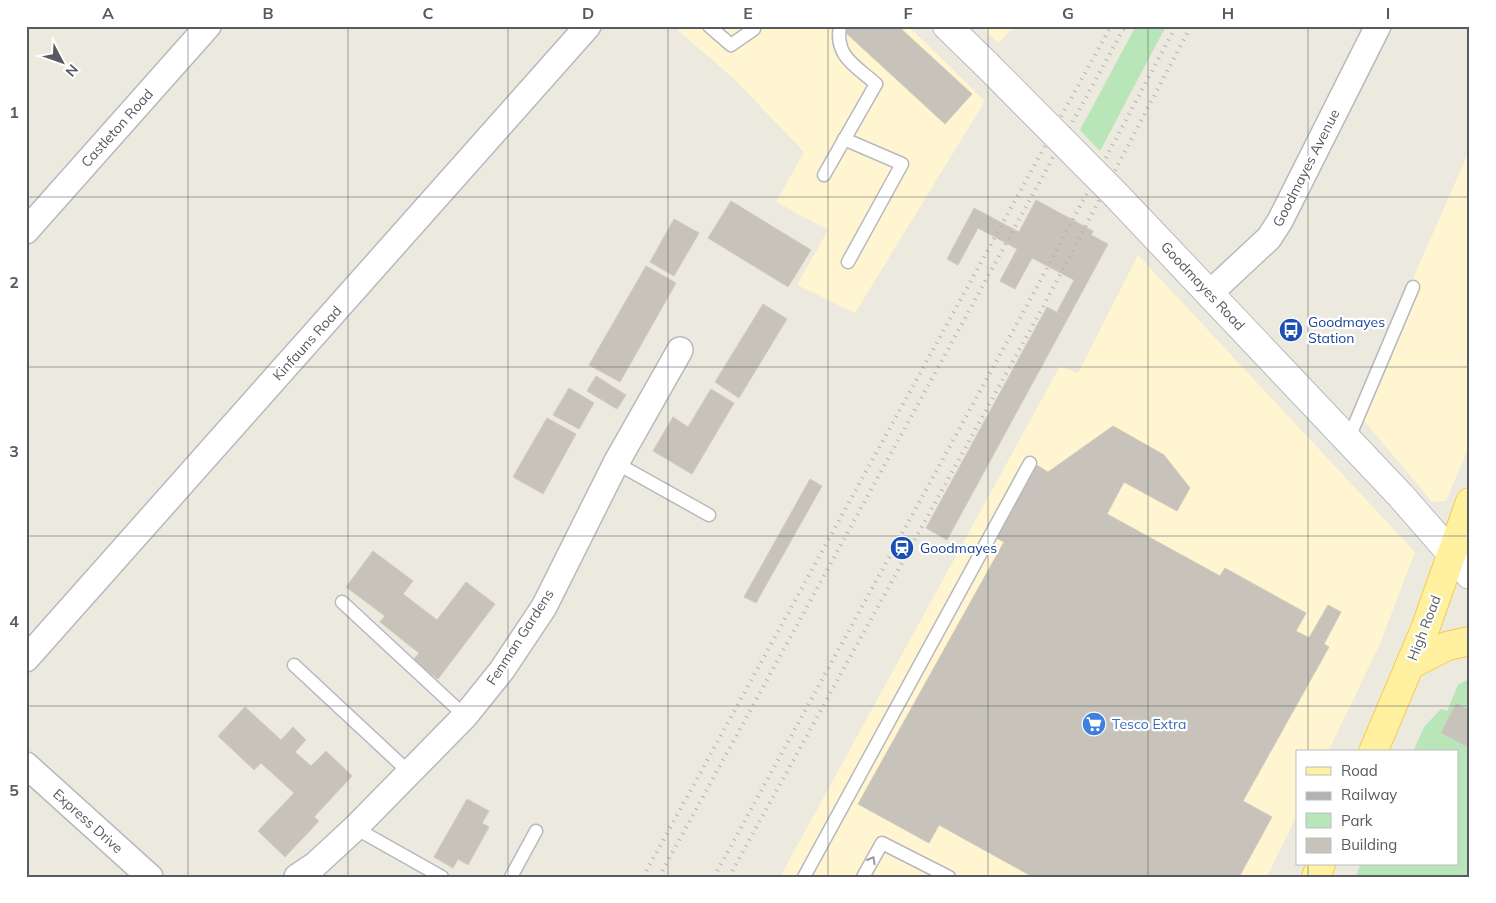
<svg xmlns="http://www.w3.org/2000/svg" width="1496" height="903" viewBox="0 0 1496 903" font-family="Mulish,sans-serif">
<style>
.commercial{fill:#fff5d0}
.green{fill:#b8e6b9}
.building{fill:#c7c3bb;stroke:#d1cbbc}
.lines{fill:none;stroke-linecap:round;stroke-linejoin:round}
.lane-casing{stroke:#b7b9bf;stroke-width:15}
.street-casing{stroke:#b7b9bf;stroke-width:28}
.secondary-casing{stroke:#b7bbc2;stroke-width:30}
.primary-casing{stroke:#f8cb4b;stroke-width:30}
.lane{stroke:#fff;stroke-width:12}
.street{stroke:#fff;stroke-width:25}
.secondary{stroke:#fff;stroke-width:28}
.primary{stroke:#fff1a0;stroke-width:28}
.rail{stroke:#b1b2b2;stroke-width:4;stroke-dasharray:1 6;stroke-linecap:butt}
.secondary-bridge-casing{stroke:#b7bbc2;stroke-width:30;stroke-linecap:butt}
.secondary-bridge{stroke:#fff;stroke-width:28}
.oneway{stroke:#9a9da0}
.grid{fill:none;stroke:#575b61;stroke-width:1;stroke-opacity:0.55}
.labels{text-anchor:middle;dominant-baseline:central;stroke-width:4.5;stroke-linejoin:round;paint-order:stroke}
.street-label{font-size:14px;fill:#575b61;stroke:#fff}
.transit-label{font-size:14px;fill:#164399;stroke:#fff;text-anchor:start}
.shop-label{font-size:14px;fill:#366cbe;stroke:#fff;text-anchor:start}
.neatline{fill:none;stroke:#575b61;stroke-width:2}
.grid-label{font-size:16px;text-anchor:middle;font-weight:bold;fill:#575b61}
</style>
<rect width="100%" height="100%" fill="#ece9de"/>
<g class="commercial">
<path d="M673,26H908L985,101L855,313L797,285L828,230L776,202L804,152L733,78Z"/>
<path d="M980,26H1016L998,43Z"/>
<path d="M1470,149V444L1446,501L1432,502L1355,410Z"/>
<path d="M1138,255L1415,552L1380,644L1328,752H1297V815L1267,877H780L1060,366L1078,373Z"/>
</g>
<g class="green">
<path d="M1136,26H1166L1100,151L1080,130Z"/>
<path d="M1470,678V877H1355L1361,864H1457V752H1413L1424,727L1441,709L1447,711L1458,685Z"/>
</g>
<g class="building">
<path d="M851,26H898L972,94L945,124L845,32Z"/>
<path d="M1036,200L1093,231L1091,235L1108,244L1068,318L1057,312L1074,280L1032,258L1015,289L1000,281L1017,249L978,228L958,265L947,259L974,208L1019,232Z"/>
<path d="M731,201L811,250L788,287L708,238Z"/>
<path d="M674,219L699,233L674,276L650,262Z"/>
<path d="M646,266L676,283L620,382L589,365Z"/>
<path d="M763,304L787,319L739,398L715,382Z"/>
<path d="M1047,307L1068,318L947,540L926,528Z"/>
<path d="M596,376L626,395L617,409L587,391Z"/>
<path d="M569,388L594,403L579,429L553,415Z"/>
<path d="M711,389L734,403L692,474L653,451L673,417L688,427Z"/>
<path d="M547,418L576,434L543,494L513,477Z"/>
<path d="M1113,426L1164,455L1190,488L1177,511L1124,482L1107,514L1220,576L1225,568L1306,613L1296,631L1309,638L1328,605L1341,612L1324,644L1329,647L1243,801L1272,817L1239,877H1033L939,825L929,843L858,804L1004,542L994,537L1035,464L1048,472Z"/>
<path d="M810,479L822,486L756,603L744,597Z"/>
<path d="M373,551L413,581L403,594L437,620L466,582L495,604L438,679L413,660L419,653L380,622L385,616L346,587Z"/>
<path d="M1456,703L1470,711V748L1441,733Z"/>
<path d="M245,707L281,740L293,727L306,740L295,752L311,766L326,751L352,776L314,817L319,821L285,857L258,831L294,793L261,763L254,770L218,736Z"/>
<path d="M467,799L489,811L482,823L489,827L468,865L458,859L453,868L434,857Z"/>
</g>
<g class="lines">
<g class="lane-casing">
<g id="lane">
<path d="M709,26L731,45L754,29"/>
<path d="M844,139L902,164L848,262"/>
<path d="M824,175L876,84C856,66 834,56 840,26"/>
<path d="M1348,440L1413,287"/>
<path d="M616,463L709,515"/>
<path d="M342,602L465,716"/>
<path d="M294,665L409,772"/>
<path d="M355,828L442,877"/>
<path d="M511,877L536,831"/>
<path d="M804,877L1030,463"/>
<path d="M863,877L882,843L949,877"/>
</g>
</g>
<g class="street-casing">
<g id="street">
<path d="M26,231L208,26"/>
<path d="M1210,293L1269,238L1280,221L1378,26"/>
<path d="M26,659L588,26"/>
<path d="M26,765L150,877"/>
<path d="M297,877L315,865L355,828L465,716L502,670L544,607L616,463L680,350"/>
</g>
</g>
<g class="secondary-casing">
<g id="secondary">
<path d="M947,26L987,65"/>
<path d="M1117,196L1401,496L1470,575"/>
</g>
</g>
<g class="primary-casing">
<g id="primary">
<path d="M1410,665L1447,646L1470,641"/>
<path d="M1373,752L1425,629L1470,502"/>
<path d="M1316,877L1321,864"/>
</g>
</g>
<use href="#lane" class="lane"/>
<use href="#street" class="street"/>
<use href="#secondary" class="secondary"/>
<use href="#primary" class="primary"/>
<g class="rail">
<path d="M643,877L1111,26"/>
<path d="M659,877L1125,26"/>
<path d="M714,877L1031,298L1176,26"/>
<path d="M729,877L1044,305L1191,26"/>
</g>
<g class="secondary-bridge-casing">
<path id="secondary-bridge" d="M987,65L1117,196"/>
</g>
<use href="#secondary-bridge" class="secondary-bridge"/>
</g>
<defs><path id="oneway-chevron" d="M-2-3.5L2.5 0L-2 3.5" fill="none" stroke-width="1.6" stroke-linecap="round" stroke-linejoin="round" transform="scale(1.25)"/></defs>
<use class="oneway" href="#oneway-chevron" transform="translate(872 860) rotate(-60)"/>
<path class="grid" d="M188,26V877M348,26V877M508,26V877M668,26V877M828,26V877M988,26V877M1148,26V877M1308,26V752M26,197H1470M26,367H1470M26,536H1470M26,706H1470M1308,864V877"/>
<defs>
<g id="bus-disc" transform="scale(1.25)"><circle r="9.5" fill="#1a4fb4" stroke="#fff"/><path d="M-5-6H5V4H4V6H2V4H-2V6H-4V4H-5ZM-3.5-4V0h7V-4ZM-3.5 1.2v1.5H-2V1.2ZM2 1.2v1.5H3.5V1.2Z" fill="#fff"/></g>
<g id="station-disc" transform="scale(1.25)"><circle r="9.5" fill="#1a4fb4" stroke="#fff"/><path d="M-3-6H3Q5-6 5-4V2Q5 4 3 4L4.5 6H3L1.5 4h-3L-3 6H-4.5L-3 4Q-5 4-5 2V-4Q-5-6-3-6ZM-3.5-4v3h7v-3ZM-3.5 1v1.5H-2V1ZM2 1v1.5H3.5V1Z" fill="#fff"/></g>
<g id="supermarket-disc" transform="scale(1.25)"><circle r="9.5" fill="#3f7fe0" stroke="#fff"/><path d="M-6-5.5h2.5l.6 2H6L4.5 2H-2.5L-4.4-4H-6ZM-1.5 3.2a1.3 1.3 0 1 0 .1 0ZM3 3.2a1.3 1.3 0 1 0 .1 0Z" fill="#fff"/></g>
</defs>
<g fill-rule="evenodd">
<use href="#bus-disc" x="1291" y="330"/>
<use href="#station-disc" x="902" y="548"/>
<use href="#supermarket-disc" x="1094" y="724"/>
</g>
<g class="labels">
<g class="street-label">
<text transform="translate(117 128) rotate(-48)">Castleton Road</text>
<text transform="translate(1306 168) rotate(-63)">Goodmayes Avenue</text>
<text transform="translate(1203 286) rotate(47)">Goodmayes Road</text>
<text transform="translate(307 343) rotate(-48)">Kinfauns Road</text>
<text transform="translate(1424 628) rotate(-69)">High Road</text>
<text transform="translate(520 637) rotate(-57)">Fenman Gardens</text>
<text transform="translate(88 821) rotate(42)">Express Drive</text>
</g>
<g class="transit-label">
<text x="1308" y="322">Goodmayes<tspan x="1308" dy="16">Station</tspan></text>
<text x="920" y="548">Goodmayes</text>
</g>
<g class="shop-label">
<text x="1112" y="724">Tesco Extra</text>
</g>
</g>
<rect width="1496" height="903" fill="none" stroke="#ffffff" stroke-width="55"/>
<rect x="1296" y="750" width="162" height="115" fill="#ffffff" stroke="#bcbdc0"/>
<rect x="1306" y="767" width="25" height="8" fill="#fff1a0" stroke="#bcbdc0"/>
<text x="1341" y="776" font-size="15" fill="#575b61">Road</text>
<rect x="1306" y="792" width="25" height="8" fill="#b1b2b2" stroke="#bcbdc0"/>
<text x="1341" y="800" font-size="15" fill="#575b61">Railway</text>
<rect x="1306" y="813" width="25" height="15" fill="#b8e6b9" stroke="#bcbdc0"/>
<text x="1341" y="826" font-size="15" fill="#575b61">Park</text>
<rect x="1306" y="838" width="25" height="15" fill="#c7c3bb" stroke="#bcbdc0"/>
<text x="1341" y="850" font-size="15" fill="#575b61">Building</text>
<g transform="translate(62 62) rotate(131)" stroke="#ffffff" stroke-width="4" paint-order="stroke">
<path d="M0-4L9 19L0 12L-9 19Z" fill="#575b61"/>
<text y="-8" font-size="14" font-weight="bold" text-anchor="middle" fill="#575b61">N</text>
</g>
<rect x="28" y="28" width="1440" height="848" class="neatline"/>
<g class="grid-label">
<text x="108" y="19">A</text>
<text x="268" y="19">B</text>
<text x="428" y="19">C</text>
<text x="588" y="19">D</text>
<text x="748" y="19">E</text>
<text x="908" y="19">F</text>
<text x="1068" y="19">G</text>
<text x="1228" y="19">H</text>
<text x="1388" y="19">I</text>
<text x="14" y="118">1</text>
<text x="14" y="288">2</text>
<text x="14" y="457">3</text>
<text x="14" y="627">4</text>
<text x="14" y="796">5</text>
</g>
</svg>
